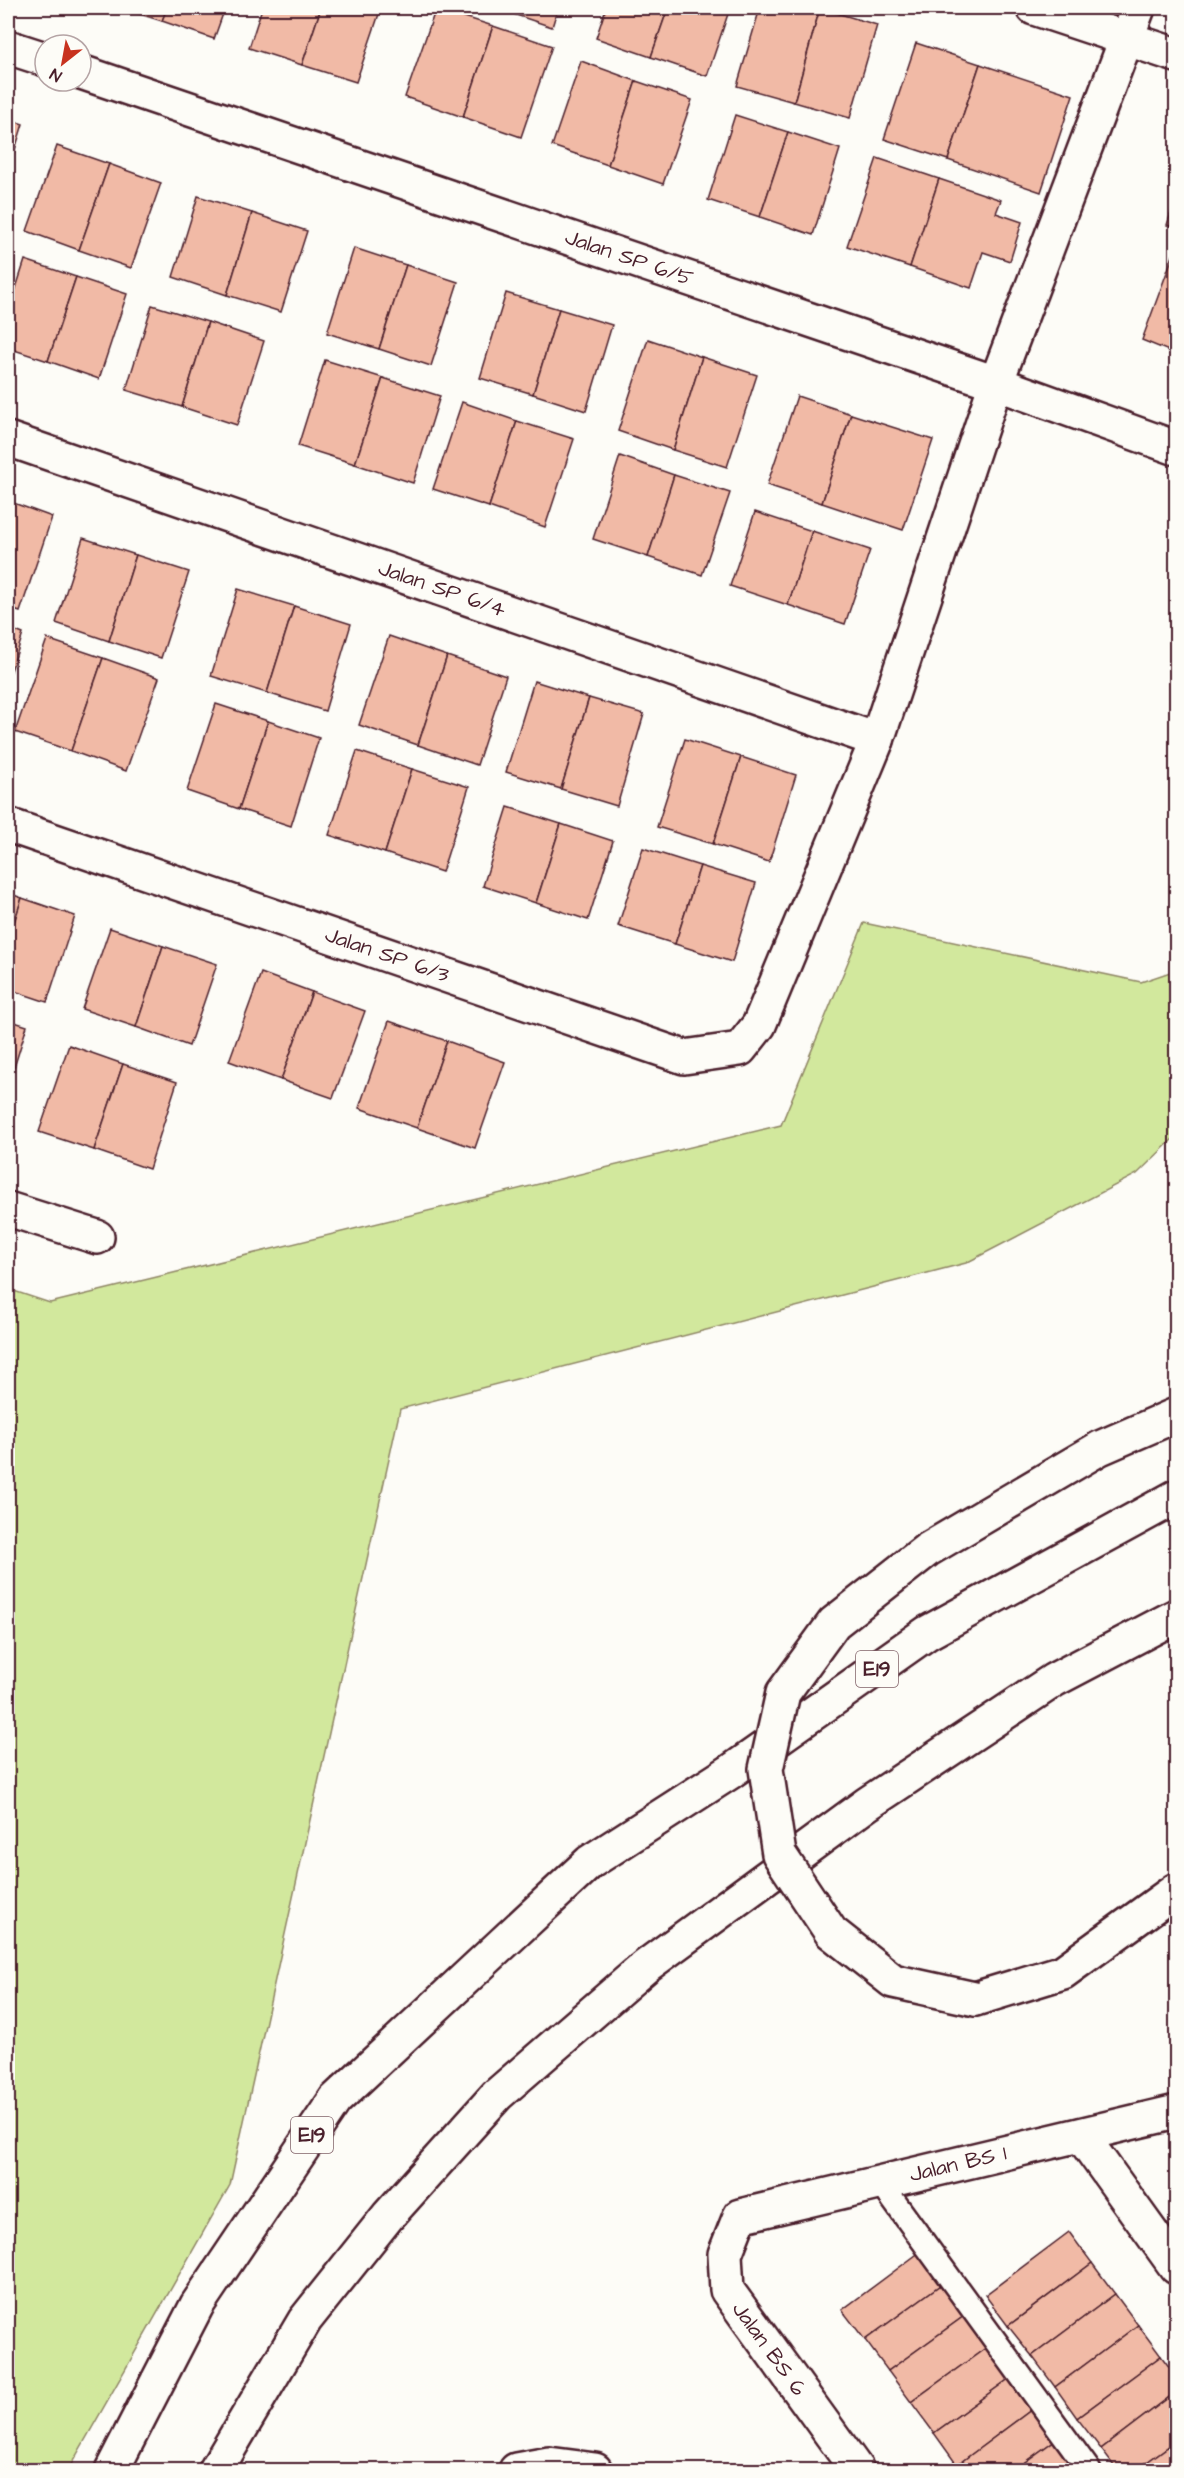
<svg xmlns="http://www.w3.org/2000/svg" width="1184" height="2478" viewBox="0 0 1184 2478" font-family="'Architects Daughter',sans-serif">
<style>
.green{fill:#d2e89d;stroke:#8e8464;stroke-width:1.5}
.building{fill:#f1baa6;stroke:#4a1f2b;stroke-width:1.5}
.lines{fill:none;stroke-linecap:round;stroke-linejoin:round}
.service-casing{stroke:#4a1f2b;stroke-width:27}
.minor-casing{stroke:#4a1f2b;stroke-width:38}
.tertiary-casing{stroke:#4a1f2b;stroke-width:38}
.motorway-casing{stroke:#4a1f2b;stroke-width:38}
.service{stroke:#fdfcf7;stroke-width:22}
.minor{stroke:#fdfcf7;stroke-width:33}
.tertiary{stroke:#fdfcf7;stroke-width:33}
.motorway{stroke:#fdfcf7;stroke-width:33}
.motorway-bridge-casing{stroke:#4a1f2b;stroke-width:38;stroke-linecap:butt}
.motorway-bridge{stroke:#fdfcf7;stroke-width:33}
.labels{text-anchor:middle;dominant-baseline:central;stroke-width:4.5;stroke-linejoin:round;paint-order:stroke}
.shield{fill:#fdfcf7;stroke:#806168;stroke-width:1.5}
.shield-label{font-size:21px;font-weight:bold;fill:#4a1f2b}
.street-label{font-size:22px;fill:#4a1f2b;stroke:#fdfcf7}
</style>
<rect width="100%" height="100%" fill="#fdfcf7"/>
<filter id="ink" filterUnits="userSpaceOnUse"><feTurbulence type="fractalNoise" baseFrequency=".0167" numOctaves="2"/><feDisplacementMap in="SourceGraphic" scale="12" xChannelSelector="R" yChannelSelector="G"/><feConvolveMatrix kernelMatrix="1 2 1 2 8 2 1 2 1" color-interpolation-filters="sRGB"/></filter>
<g filter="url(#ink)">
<path class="green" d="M864,923L1141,982L1176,970V1136L1137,1174L966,1263L400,1409L230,2185L68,2470H8V1289L50,1303L781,1125Z"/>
<g class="building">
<path d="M121,8H167L162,21Z"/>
<path d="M167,8H225L214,39L162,21Z"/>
<path d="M262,8H321L302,65L249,48Z"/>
<path d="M321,8H381L356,82L302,65Z"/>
<path d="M436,8L493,26L463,117L405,97Z"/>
<path d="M495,8H558L552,27Z"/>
<path d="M606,8H668L651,57L596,38Z"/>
<path d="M668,8H730L707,76L651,57Z"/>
<path d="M760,8H820L794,102L737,86Z"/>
<path d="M820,8L877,25L850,118L794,102Z"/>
<path d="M493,26L552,46L521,137L463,117Z"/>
<path d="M916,43L980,64L948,160L884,139Z"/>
<path d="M581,61L636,81L608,165L552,146Z"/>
<path d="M980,64L1073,95L1041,192L948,160Z"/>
<path d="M636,81L692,100L663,184L608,165Z"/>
<path d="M735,115L788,132L760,217L708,200Z"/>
<path d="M8,119L23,124L8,172Z"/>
<path d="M788,132L840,149L813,235L760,217Z"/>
<path d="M57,146L109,164L79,250L27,231Z"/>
<path d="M877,158L939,179L910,267L847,246Z"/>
<path d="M109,164L161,183L131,268L79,250Z"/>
<path d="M939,179L1001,200L996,213L1022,222L1010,261L983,252L971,288L910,267Z"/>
<path d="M198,196L252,213L227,295L173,277Z"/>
<path d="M1176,197V228L1167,225Z"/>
<path d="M252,213L307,231L281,312L227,295Z"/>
<path d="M354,248L406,265L379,349L327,333Z"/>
<path d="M1174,253L1176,254V354L1142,340Z"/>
<path d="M25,260L76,277L48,361L8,348V313Z"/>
<path d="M406,265L458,282L431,366L379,349Z"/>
<path d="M76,277L127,294L99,379L48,361Z"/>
<path d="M506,293L559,309L533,394L480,378Z"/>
<path d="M152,305L208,322L182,407L126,390Z"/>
<path d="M559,309L612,325L586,411L533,394Z"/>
<path d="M208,322L264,341L237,425L182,407Z"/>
<path d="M648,339L702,357L673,450L618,431Z"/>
<path d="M702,357L757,375L727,467L673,450Z"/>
<path d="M325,360L383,378L355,464L298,446Z"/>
<path d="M383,378L440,396L413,483L355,464Z"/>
<path d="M797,396L851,414L822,503L767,485Z"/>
<path d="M462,402L517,421L489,507L433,489Z"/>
<path d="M851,414L933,440L903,530L822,503Z"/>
<path d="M517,421L574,439L545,527L489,507Z"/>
<path d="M620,456L674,475L648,557L593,539Z"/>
<path d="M674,475L730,493L702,575L648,557Z"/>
<path d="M8,501L52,517L20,612L8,608Z"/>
<path d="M755,512L812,531L788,605L730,586Z"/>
<path d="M812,531L870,550L845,624L788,605Z"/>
<path d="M83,538L136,555L109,641L56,623Z"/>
<path d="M136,555L189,572L161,658L109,641Z"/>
<path d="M238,589L294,606L267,693L211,676Z"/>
<path d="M294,606L351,624L325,711L267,693Z"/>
<path d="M8,628L23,634L8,680Z"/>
<path d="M389,636L447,656L418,745L359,725Z"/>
<path d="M47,639L103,658L71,751L15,732Z"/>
<path d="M447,656L506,676L477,765L418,745Z"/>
<path d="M103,658L159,678L126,771L71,751Z"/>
<path d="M534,681L589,698L561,789L506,772Z"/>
<path d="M589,698L644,714L617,806L561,789Z"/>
<path d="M216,704L268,721L239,809L187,791Z"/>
<path d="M268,721L319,738L291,826L239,809Z"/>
<path d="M685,739L741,757L713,844L657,827Z"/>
<path d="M357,751L412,769L385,853L329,835Z"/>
<path d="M741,757L796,775L769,862L713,844Z"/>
<path d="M412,769L469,787L442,872L385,853Z"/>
<path d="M508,807L561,824L536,903L483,886Z"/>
<path d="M561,824L613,841L588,920L536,903Z"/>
<path d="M643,848L700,866L675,944L618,926Z"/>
<path d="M700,866L756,883L732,962L675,944Z"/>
<path d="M8,893L22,898L8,941Z"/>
<path d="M22,898L75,916L47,1002L8,989V941Z"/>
<path d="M110,928L163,946L136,1027L82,1009Z"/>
<path d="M163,946L217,964L189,1046L136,1027Z"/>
<path d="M261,973L312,992L281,1080L229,1061Z"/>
<path d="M312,992L365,1011L333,1098L281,1080Z"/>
<path d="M8,1020L27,1026L8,1087Z"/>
<path d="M389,1021L447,1041L417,1128L359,1108Z"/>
<path d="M447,1041L505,1062L475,1148L417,1128Z"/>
<path d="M69,1045L123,1064L94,1150L39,1132Z"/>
<path d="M123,1064L177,1082L149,1169L94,1150Z"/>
<path d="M1069,2232L1092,2263L1008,2326L985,2295Z"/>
<path d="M920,2252L943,2283L865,2340L842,2310Z"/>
<path d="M1092,2263L1115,2294L1032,2356L1008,2326Z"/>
<path d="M943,2283L967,2314L888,2371L865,2340Z"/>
<path d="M1115,2294L1138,2325L1055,2387L1032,2356Z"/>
<path d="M967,2314L990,2345L911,2402L888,2371Z"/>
<path d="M1138,2325L1161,2356L1077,2418L1055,2387Z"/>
<path d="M990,2345L1013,2376L934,2433L911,2402Z"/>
<path d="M1161,2356L1176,2376V2392L1101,2449L1077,2418Z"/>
<path d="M1013,2376L1035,2407L957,2465L934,2433Z"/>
<path d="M1176,2392V2441L1136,2470H1117L1101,2449Z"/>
<path d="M1035,2407L1058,2438L1014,2470H962L957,2465Z"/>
<path d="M1058,2438L1078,2470H1014Z"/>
<path d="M1176,2441V2470H1136Z"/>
</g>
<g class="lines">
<g class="service-casing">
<path id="service" d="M880,2182L1089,2470"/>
</g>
<g class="minor-casing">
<g id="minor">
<path d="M1034,8L1176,55"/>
<path d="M8,47L45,59"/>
<path d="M81,72L996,383L1176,448"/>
<path d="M8,439L877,740"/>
<path d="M8,825L684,1057L740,1049L759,1025L877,740L996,383L1138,8"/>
<path d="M8,1209L97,1237"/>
<path d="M1081,2135L1176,2267"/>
<path d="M857,2470L727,2290L725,2254L740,2216L1176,2112"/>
</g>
</g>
<g class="tertiary-casing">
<path id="tertiary" d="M516,2470L549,2464L595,2470"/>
</g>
<g class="motorway-casing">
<g id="motorway">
<path d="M975,1999L1063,1972L1176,1890"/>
<path d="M112,2470L197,2305L335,2100L590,1862L730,1772L927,1633L1176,1497"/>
<path d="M216,2470L305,2320L388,2216L497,2095L646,1966L867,1804L1054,1680L1176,1616"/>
</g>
</g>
<use href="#service" class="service"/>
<use href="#minor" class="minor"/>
<use href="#tertiary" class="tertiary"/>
<use href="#motorway" class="motorway"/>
<g class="motorway-bridge-casing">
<path id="motorway-bridge" d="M975,1999L893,1981L831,1932L779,1854L766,1769L783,1693L834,1623L927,1550L1100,1448L1176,1415"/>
</g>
<use href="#motorway-bridge" class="motorway-bridge"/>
</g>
</g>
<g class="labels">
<g class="shield">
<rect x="856" y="1651" width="42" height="36" rx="4.5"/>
<rect x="291" y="2117" width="42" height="36" rx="4.5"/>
</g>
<g class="shield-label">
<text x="877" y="1669">E19</text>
<text x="312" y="2135">E19</text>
</g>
<g class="street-label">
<text transform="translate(629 258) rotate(19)">Jalan SP 6/5</text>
<text transform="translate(442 589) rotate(19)">Jalan SP 6/4</text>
<text transform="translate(387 955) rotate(19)">Jalan SP 6/3</text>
<text transform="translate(958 2164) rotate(-13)">Jalan BS 1</text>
<text transform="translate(769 2349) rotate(54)">Jalan BS 6</text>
</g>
</g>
<rect width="1184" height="2478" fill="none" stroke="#fdfcf7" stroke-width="30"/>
<rect x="15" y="15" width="1154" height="2448" fill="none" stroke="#4a1f2b" stroke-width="2" filter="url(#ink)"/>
<g transform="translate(63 63) rotate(211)"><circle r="28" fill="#fdfcf7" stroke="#b5a4a5" stroke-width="1.5"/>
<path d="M0-4.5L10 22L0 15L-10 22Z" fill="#c8321e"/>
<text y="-9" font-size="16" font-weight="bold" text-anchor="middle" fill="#4a1f2b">N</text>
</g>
</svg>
